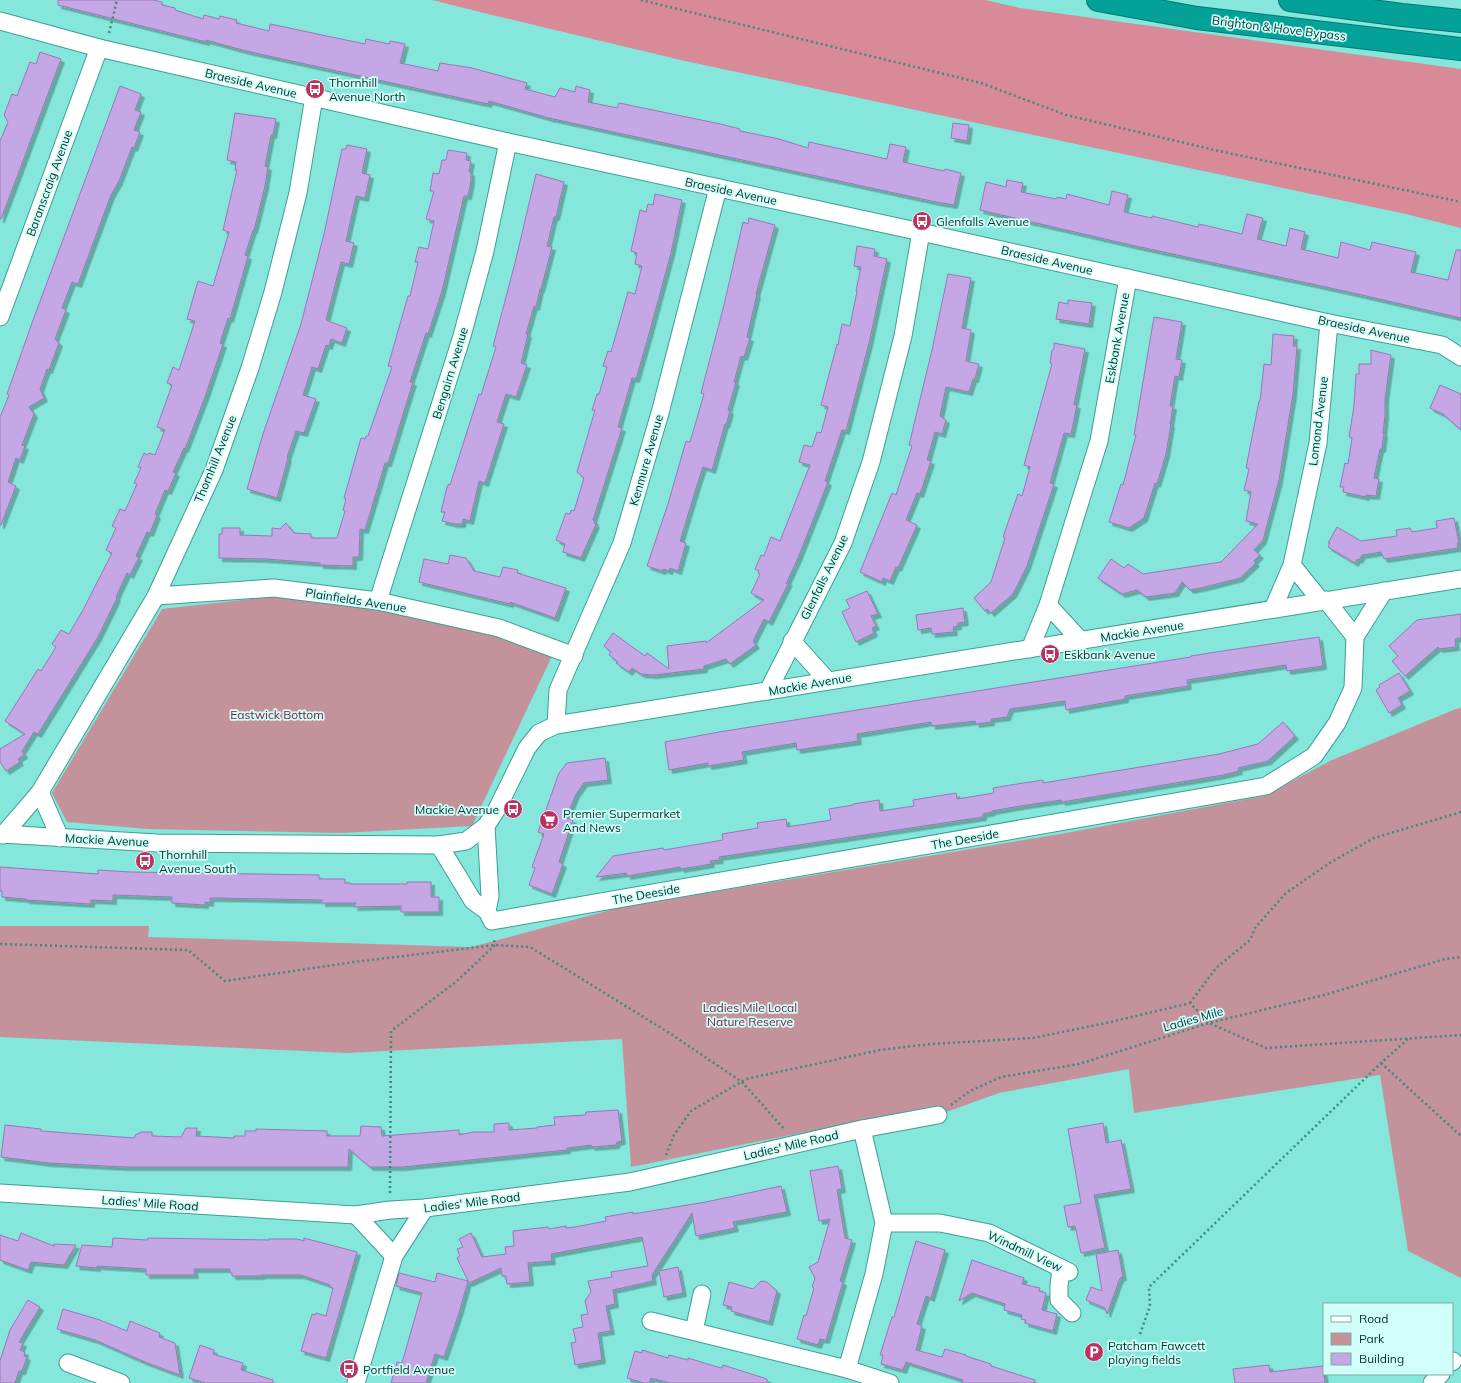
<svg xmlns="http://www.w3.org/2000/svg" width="1461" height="1383" viewBox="0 0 1461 1383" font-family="Mulish,sans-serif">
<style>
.green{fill:#c4929b}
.forest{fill:#d98a99}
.building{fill:#c6a7e5;stroke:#9778b4;filter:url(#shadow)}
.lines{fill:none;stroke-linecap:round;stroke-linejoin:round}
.minor-casing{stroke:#3a9f96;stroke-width:19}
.highway-casing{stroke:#037972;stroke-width:24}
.path{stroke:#418781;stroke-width:2.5;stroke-dasharray:2 3;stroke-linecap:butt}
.minor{stroke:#fff;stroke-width:17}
.highway{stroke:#04a198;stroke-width:22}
.labels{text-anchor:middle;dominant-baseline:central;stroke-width:3.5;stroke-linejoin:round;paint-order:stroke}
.street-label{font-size:12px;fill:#022f2c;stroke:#d0fef8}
.poi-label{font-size:12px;fill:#022f2c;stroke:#d0fef8;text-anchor:start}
.park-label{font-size:12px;fill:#781a37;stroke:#d0fef8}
</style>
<defs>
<filter id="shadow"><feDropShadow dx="3.5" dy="3.5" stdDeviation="0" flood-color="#0004"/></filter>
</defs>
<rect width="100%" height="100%" fill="#85e6dc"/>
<g class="green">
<path d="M278,596L397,613L479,631L553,654L472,826L341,833L148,829L67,822L52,793L162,609Z"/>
<path d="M1461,708V1278L1408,1251L1380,1075L1134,1113L1129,1069L999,1093L938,1115L934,1106L631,1167L622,1039L347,1053L0,1037V926H149L148,937L471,947L618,908L1066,833L1264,796L1332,760L1456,709Z"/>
</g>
<path class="forest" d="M432,0H985L1020,8L1461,69V228L1406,214L685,61L492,15Z"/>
<g class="building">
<path d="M58,0H153L162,2V5L175,8V10L203,19L204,15L219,19L220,16L237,20L236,23L269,31L270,24L365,44L366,39L389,44L390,41L405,44L400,63L438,71L440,63L472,68L527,83L525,89L555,97L560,88L575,92L576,86L590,90L588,102L617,108L619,103L725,125L740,129V131L779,139L808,148L809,142L887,159L890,144L906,147L903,162L944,171L945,169L961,173L954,205L936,202L549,118L489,101L488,104L246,51L206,40V42L58,5Z"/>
<path d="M40,52L61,59L20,169L1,219H0V141L8,122L4,115L12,94L17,96L30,62L36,64Z"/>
<path d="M120,86L141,94L135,110L141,112L134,130L140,132L134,148L132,147L119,181L111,195L78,284L72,282L62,308L66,310L55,339L59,343L49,370L47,369L40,389L44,398L29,407L34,414L22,445L25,446L20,460L16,458L8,482L16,486L1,525H0V417L9,395L7,394L32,323Z"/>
<path d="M235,113L276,119L273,135H271L265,166L268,167L265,186L254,230H253L245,255L248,256L230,319L228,318L220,343L223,344L205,397L185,449L184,448L173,472L176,473L168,491L165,490L155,514L157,515L150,533L147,532L136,556L139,557L130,575L127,573L116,597L117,598L98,637L38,734L34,732L22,751L24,755L18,759L20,762L6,771L0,762V749L25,734L5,721L38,669L41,671L56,647L52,644L61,630L69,634L83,610L112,553L106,550L116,528L112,526L120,509L125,511L137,484L134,483L141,468L138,467L144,453L147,455L149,453L155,455L165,430L157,427L172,385L167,383L173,367L179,370L195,321L187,319L198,281L213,286L229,232L223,230L237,170H235L236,162L227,160Z"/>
<path d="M953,123L969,125L967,141L951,138Z"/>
<path d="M347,145L367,149L362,173L370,175L365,198L356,196L346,241L354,243L349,264L341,262L326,320L347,328L342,343L331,339L329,346L326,345L318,369L312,367L303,395L316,399L304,433L296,431L287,457L288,458L277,498L247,489L263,434L301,324L324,234L342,149H346Z"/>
<path d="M448,150L467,153L466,160L471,161L469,171L471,173V181L468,196H464L442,291L428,334L426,333L410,382H413L388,463H385L365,530L360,529L359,557H353V566L320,565V563L266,559L219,558V534H222V528H240V535L272,536V528L280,529L286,523L294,533L311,534V538H337L345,511L343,510L346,499L344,498L361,438L365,439L366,436H368L392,367L388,366L408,296H410L418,262H415L419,247L428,249L434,221L426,219L434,191H430L433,173L439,174L442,160H446Z"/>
<path d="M536,174L564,182L556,217H554L547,246L552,247L541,289H540L536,307L534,306L526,334H528L521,363L527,365L516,397L506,394L497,422L504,424L485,483L479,481L470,521L463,519L462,524H455L442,521L445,512H441L447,487H448V484L450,485L479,394L481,395L496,347L493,346L515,263Z"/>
<path d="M1007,180L1023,183L1021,192L1056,199L1057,197L1066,199L1067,194L1109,205L1112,191L1128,195L1124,212L1152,218V216L1198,227L1199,224L1242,234L1247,214L1263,218L1257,239L1286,246L1290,228L1305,232L1301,249L1338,258L1341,242L1370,250L1372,242L1416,252L1411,272L1448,280L1456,250H1461V318L1349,292L1131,245L980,210L986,182L1006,187Z"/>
<path d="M655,194L682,200L671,253L649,334L636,379L632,378L618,427L622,428L593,520L595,521L594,523L596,524L581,558L563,552L565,544L556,540L566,513L570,514L571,510L574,511L584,478L577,472L595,410H592L597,394H599L607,367L603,366L608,351L611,352L628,292L635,294L642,266L635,264L637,253L631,251L640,210L646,212L648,204L653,205Z"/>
<path d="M749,218L775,225L756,294H757L747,337L750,338L744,357L741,356L734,382H736L728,410L730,411L726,425L725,424L712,470L703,467L697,485L681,538L680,541L686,543L678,571L670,568L669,571L663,569L662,571L647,566L668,504L686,441L690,442L704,394L701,393L724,305L743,222L748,224Z"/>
<path d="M857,246L875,249L874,256L887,259L869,343L846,431L842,430L825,481L828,482L798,558L786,584L789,582L769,622L764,619L753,641L756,645L730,664L726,659L704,666V669L654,675L641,674L632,668L629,672L616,663L618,662L609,655L611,652L604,646L613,633L645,656L647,653L669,669L667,646L706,641V643L764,600L751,593L760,574L758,573L759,571L755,569L761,555L764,556L771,537L780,541L810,465L799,462L804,445L812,447L817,432L821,433L828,407L821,405L837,344L838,345L842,324L850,326L857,291H856L861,267L854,266Z"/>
<path d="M948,274L971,278L962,328L971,330L966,361L979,364L975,379H973L969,392L946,387L940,416L946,420L942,434L935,432L927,460L931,461L920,494L917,493L906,520L917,525L898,568L896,567L890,581L883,578L882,582L860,572L892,493L896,495L912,446L909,445L932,350Z"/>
<path d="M1068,300L1092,303L1089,324L1056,319L1059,302L1068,304Z"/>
<path d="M1154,317L1182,322L1176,359L1182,360L1179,377L1175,376L1170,406H1173L1170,424H1171L1166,454L1157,484L1155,483L1144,518L1129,528L1109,522L1121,484L1123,485L1136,435H1134Z"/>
<path d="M1273,334L1294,336L1293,346H1297L1293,394L1279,480L1263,540L1254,550L1260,555L1254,561L1256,563L1240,578L1205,587L1190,590L1182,582L1175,593L1146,597L1137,590L1122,594L1098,578L1111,559L1124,568L1128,564L1143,574L1221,562L1258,524L1246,521L1251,492L1244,490L1249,469L1246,468L1259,401H1260L1264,364L1271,365Z"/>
<path d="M1054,343L1085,349L1074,405H1077L1071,434L1064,433L1050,483L1054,484L1027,566L1013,594L991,613L987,609L985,611L974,598L991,582L1005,538L1003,537L1018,494L1022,496L1030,467L1024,465L1052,364L1050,363L1052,350L1054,349Z"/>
<path d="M1371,350L1391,355L1385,399V416L1383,433H1384L1382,449H1380L1374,478L1379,479L1376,496L1366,495V497L1343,492L1344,487H1340L1345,463L1348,464L1352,438L1349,437L1354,406L1356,374H1359V364H1371Z"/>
<path d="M1440,385L1461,394V430L1443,414L1430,408Z"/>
<path d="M1454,518L1459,543H1457L1458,548L1384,559L1381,552L1362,555L1359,560L1357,559L1355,563L1328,547L1330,543H1328L1337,527L1361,541L1397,536L1396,530L1410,528L1412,532L1437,528L1436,521Z"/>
<path d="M450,555L466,558L474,571L500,577L503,567L518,570L517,573L566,588L555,618L510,602V604L419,582L424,559L448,564Z"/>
<path d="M867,591L878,614L871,616L876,626L872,628L874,633L856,642L842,612L850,608L846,600Z"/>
<path d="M963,608L965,622L958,623V626L953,627L954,632L932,634L931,628L918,630L916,615Z"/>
<path d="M1461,614V638L1455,639L1456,647L1439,649L1438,647L1405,676L1392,661L1398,656L1389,646L1417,620Z"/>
<path d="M1319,637L1323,666L1287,671L1286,665L1187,680L1188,686L1125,696V699L1081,707L1066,710L1065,701L1010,709L1007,717L991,719V722L976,724L975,721L932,726L931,722L857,734L858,741L797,750L796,743L742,752L744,760L708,766V763L669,770L665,742L719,732L1191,657V656L1229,650Z"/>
<path d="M1399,673L1410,691L1398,698L1402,705L1389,713L1376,690L1380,687L1379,685Z"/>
<path d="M1283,722L1295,736L1268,761L1238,768L1239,771L1223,775L1062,802L1061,800L1020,806L992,811V812L983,814V817L719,857L720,860L710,861L711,864L681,869L680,867L627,876V873L596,877L613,856L663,848L664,850L723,840L722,834L758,828L757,823L786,819L787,827L831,820L829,809L853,805V804L879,800L880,811L914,806L913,800L956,793L957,799L994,793L993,788L1017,784L1043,780V783L1219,754L1258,744Z"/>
<path d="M605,758L608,780L584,783L576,794L566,818L573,820L559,862L563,864L552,894L529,885L535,868L532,867L544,834L538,832L559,773L567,763Z"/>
<path d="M0,867L98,874V870L131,872L319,875V879H345V883H350V884H407V882H431V897H439V912H401V906L354,907L356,903H322V900L219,898H210V903L205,902V905L172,903V897L113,895V901L91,900V904L26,900V899L2,897V891H0Z"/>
<path d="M618,1110L622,1141L617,1142L616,1145L592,1147L591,1145L567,1148V1150L402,1167H370L349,1149L348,1167H126L48,1163L1,1157L5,1125L41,1129V1131L134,1138L136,1134H139L140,1132H152V1136L181,1137L186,1128H197L196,1136L234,1138V1136H245V1131H256V1129L327,1131V1136H360L361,1126L381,1127L382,1136L459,1130V1135L473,1132H494V1124L509,1123V1130L537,1128V1127L555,1125L554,1117L585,1115L586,1112Z"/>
<path d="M1103,1123L1106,1143L1121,1140L1131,1189L1094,1195L1105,1248L1081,1253L1075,1226L1068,1227L1064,1206L1081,1203L1068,1129Z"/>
<path d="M838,1166L842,1189L837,1190L845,1238L852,1240L840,1281L843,1282L826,1340L820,1339L818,1345L797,1339L804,1315L806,1316L814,1288L812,1287L815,1278L809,1267L818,1262L830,1219L819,1221L810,1171Z"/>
<path d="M781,1186L787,1212L733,1222L735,1228L696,1236L692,1213L652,1275L653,1281L613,1290L615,1304L606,1306L611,1331L598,1333L602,1360L575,1365L571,1343L576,1342L573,1329L583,1327L581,1315L588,1314L585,1301L591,1292L588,1281L612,1277L611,1272L648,1266L642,1237L551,1254L552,1261L528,1263L530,1282L507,1284L506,1276H502L501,1268L469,1283L468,1281L459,1313L444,1357L435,1354L426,1383H391L397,1362L402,1363L422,1293L396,1286L399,1273L435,1282L437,1273L468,1281L457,1258L460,1256L457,1249L463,1247L459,1239L471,1233L482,1257L506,1254L505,1247L514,1246L513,1231L548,1227L549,1229L566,1226V1228L575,1227L606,1221L605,1217L633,1212V1214L706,1202Z"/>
<path d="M21,1233L54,1246V1244L76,1245L64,1265L31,1262L28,1270L0,1260V1235L18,1241Z"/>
<path d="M113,1238L147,1240L148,1238L269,1240V1239H297L304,1241V1238L357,1252L326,1358L301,1351L312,1314L315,1315L316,1313L326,1316L333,1288L330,1287V1285L301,1275H261V1276H232V1273H230V1269H194L195,1275H146V1269L97,1266V1268L76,1266L82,1245L112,1247Z"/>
<path d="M916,1241L945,1250L931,1298L926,1296L917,1324L922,1326L916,1350L942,1357L945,1349L966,1355V1356L991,1364V1366L1035,1380L1034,1383H962L963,1380L906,1362L903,1370L881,1364L883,1355H880L892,1317H894Z"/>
<path d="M1118,1250L1123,1277L1120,1278L1107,1314L1105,1308L1086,1300L1091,1287L1102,1291L1096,1254Z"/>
<path d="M972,1260L1024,1278L1022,1284L1040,1288L1039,1291L1046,1293L1042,1310L1057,1314L1053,1331L1025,1323L1026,1320L1021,1319L1022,1315L1004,1310L1005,1304L972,1293L959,1301Z"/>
<path d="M678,1267L683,1293L664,1297L659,1271Z"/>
<path d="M761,1281L767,1282L777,1291L769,1322L731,1311L732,1307L723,1305L729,1282L753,1289Z"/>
<path d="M28,1300L40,1307L19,1342L23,1343L20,1350L25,1352L24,1356L27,1357L22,1371H19L15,1383H0V1361L10,1330Z"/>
<path d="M63,1309L100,1320L127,1331L130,1321L160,1333L159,1337L175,1343L180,1375L145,1362L95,1340L57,1329Z"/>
<path d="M200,1345L214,1350L213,1354L243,1363L241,1370L273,1380V1383H206L189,1378Z"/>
<path d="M642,1350L668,1358L669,1355L688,1360V1358L714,1366L722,1368L723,1365L767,1379V1383H670L651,1378L649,1383H644L627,1378L635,1351L642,1353Z"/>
<path d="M1269,1365L1270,1372L1323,1366L1325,1383H1235L1233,1369Z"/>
</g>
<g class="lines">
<g class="minor-casing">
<g id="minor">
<path d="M0,21L99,48L508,142L921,232L1329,323L1442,345L1461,357"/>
<path d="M0,317L99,48"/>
<path d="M1292,565L1321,601"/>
<path d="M156,596L274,588L378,601L499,628L574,656"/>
<path d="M1326,600L1355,637"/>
<path d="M378,601L462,336L485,251L508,142"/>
<path d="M1048,605L1081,641"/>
<path d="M1273,609L1292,565L1318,443L1329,323"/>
<path d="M792,641L827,680"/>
<path d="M1030,649L1048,605L1099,441L1128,278"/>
<path d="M768,691L843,543L871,462L903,336L921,232"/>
<path d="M556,725L558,690L622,543L660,413L718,188"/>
<path d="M40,792L60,838"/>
<path d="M486,826L490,896L487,911L492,921L1266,786L1314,756L1337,723L1353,688L1355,637L1384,591"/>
<path d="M0,834L157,843L439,845L466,841L486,826L497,809L527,748L539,733L556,725L1461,579"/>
<path d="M3,835L40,792L156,596L214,470L250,368L273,292L298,193L314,97"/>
<path d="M439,845L473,901L487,911"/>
<path d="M0,1193L356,1215L390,1210L425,1208L630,1182L862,1129L938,1115"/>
<path d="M356,1215L394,1256"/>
<path d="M884,1223H940L989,1233L1069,1272"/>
<path d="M1061,1268L1059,1286V1300L1072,1313"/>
<path d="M651,1321L847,1369L890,1383"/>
<path d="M694,1331L702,1294"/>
<path d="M1452,1362L1453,1361"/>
<path d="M68,1363L121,1383"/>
<path d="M847,1369L874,1274L884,1223L862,1129"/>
<path d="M356,1383L394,1256L425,1208"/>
<path d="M1432,1383L1441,1374"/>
</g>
</g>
<g class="highway-casing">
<g id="highway">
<path d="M1098,0L1197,18L1461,49"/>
<path d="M1290,0L1402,15L1461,21"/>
</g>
</g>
<g class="path">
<path d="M641,0L981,83L1066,115L1219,151L1461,202"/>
<path d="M109,33L117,0"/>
<path d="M0,944L188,950L225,981L354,962L495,945L530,947L671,1034L742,1082L785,1130"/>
<path d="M1190,1003L1216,968L1250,940L1255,928L1286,893L1331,862L1374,838L1461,812"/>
<path d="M1381,1063L1461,1136"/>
<path d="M951,1105L970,1091L1001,1077L1079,1064L1209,1023L1324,995L1445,959L1461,957"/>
<path d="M666,1155L674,1135L691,1111L746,1079L880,1050L931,1044L1033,1038L1111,1022L1190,1003L1209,1023L1266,1048L1461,1035"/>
<path d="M390,1193L391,1031L457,981L495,945L494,938"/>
<path d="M1140,1334L1150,1306L1149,1287L1381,1063L1408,1039"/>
</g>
<use href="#minor" class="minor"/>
<use href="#highway" class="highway"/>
</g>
<defs>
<g id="bus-disc" transform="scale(1)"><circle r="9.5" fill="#bf315d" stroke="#d0fef8"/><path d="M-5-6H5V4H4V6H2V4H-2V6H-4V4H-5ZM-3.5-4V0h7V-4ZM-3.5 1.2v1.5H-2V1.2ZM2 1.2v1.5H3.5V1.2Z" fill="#fff"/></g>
<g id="supermarket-disc" transform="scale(1)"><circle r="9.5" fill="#bf315d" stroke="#d0fef8"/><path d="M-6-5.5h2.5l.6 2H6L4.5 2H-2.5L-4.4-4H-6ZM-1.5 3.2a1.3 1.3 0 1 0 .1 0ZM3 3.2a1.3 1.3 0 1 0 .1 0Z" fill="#fff"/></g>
<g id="parking-disc" transform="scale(1)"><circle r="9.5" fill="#bf315d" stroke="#d0fef8"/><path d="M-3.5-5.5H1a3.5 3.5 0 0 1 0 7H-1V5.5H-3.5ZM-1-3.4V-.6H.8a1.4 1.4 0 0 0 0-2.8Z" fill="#fff"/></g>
</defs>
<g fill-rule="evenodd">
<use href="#bus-disc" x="315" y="89"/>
<use href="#bus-disc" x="922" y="221"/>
<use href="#bus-disc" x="1050" y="654"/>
<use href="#bus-disc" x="513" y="809"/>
<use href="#supermarket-disc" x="549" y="820"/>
<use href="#bus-disc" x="145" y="861"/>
<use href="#parking-disc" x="1094" y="1352"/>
<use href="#bus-disc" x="349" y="1369"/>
</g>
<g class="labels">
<g class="street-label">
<text transform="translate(1279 28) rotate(7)">Brighton &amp; Hove Bypass</text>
<text transform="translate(251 83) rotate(13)">Braeside Avenue</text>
<text transform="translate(49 183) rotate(-70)">Baranscraig Avenue</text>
<text transform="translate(731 191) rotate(12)">Braeside Avenue</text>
<text transform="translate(1047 260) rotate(13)">Braeside Avenue</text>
<text transform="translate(1364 329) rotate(12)">Braeside Avenue</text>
<text transform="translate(1117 338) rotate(-80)">Eskbank Avenue</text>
<text transform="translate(450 373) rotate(-73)">Bengairn Avenue</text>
<text transform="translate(1318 421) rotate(-83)">Lomond Avenue</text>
<text transform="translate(215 459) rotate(-68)">Thornhill Avenue</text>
<text transform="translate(646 460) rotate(-74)">Kenmure Avenue</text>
<text transform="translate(824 577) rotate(-64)">Glenfalls Avenue</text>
<text transform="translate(356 600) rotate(9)">Plainfields Avenue</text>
<text transform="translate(1142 631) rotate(-9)">Mackie Avenue</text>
<text transform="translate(810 684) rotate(-10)">Mackie Avenue</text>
<text transform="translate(965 839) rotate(-10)">The Deeside</text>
<text transform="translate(107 840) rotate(3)">Mackie Avenue</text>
<text transform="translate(646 894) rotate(-10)">The Deeside</text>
<text transform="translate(1193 1019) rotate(-16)">Ladies Mile</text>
<text transform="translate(791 1145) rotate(-13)">Ladies' Mile Road</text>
<text transform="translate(472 1202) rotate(-7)">Ladies' Mile Road</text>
<text transform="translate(150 1203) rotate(4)">Ladies' Mile Road</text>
<text transform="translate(1025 1251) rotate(25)">Windmill View</text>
</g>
<g class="poi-label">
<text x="329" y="82">Thornhill<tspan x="329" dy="14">Avenue North</tspan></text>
<text x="936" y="221">Glenfalls Avenue</text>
<text x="1064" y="654">Eskbank Avenue</text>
<text x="499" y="809" text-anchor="end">Mackie Avenue</text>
<text x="563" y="813">Premier Supermarket<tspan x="563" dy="14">And News</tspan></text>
<text x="159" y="854">Thornhill<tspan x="159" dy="14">Avenue South</tspan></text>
<text x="1108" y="1345">Patcham Fawcett<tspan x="1108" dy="14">playing fields</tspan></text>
<text x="363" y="1369">Portfield Avenue</text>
</g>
<g class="park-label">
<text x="277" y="714">Eastwick Bottom</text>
<text x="750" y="1007">Ladies Mile Local<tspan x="750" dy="14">Nature Reserve</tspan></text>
</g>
</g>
<rect x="1323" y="1303" width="130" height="72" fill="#d0fef8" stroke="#7eaba6"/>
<rect x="1331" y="1316" width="20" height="6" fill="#ffffff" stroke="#7eaba6"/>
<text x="1359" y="1323" font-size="12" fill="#022f2c">Road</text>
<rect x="1331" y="1333" width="20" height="12" fill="#c4929b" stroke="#7eaba6"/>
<text x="1359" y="1343" font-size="12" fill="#022f2c">Park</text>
<rect x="1331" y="1353" width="20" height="12" fill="#c6a7e5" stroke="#7eaba6"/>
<text x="1359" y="1363" font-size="12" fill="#022f2c">Building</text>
</svg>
